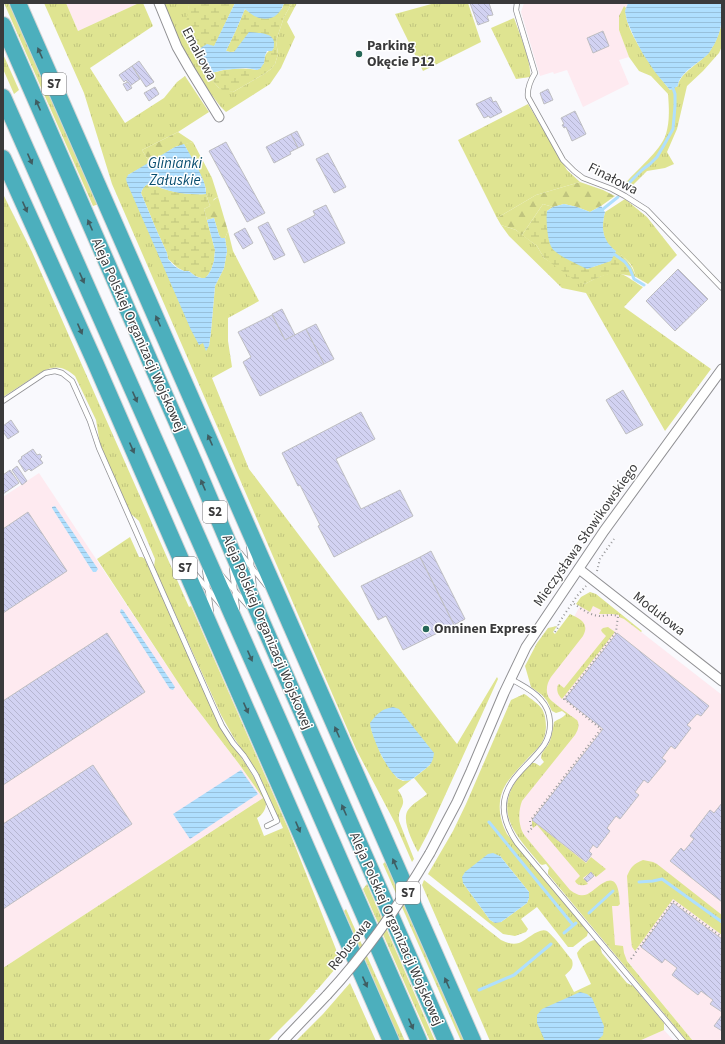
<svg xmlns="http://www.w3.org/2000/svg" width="725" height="1044" viewBox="0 0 725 1044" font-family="'Source Sans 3',sans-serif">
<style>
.commercial{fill:#feeaf0}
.grass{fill:url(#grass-tufts);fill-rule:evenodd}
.forest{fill:url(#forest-firs)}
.wetland{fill:url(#wetland-marsh)}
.water{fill:url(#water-rules)}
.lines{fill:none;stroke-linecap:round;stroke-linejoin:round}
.stream{stroke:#afdffe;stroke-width:3}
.building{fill:url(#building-back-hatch);stroke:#bebec1}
.service-casing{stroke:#909093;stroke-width:6}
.minor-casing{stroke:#909093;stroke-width:11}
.motorway-casing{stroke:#d4d4d4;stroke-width:18}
.path{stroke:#959597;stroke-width:2;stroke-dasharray:1 3;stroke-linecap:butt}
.service{stroke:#fff;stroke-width:4.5}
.minor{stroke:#fff;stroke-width:9}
.motorway{stroke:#4cafbd;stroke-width:16}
.minor-bridge-casing{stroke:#909093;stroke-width:11;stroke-linecap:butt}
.minor-bridge{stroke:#fff;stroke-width:9}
.oneway{fill:#3f5d62}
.poi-dot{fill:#266757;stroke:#fff;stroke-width:1.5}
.labels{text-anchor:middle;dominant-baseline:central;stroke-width:3;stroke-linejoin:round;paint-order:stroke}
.shield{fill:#fff;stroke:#757576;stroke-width:1}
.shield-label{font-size:13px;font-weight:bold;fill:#3a3a3b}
.poi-label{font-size:14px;font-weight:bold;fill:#3a3a3b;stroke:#fff;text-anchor:start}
.street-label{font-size:14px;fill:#3a3a3b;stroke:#fff}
.water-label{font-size:15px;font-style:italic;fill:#0a4f71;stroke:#fff}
</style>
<defs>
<pattern id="grass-tufts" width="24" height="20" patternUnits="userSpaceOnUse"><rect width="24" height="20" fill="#dfe491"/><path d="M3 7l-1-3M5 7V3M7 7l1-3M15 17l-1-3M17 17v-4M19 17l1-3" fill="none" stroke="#c0c47e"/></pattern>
<pattern id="forest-firs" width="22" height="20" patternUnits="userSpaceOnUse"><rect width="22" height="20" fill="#dfe491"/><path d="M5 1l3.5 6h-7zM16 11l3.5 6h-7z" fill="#c0c47e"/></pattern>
<pattern id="wetland-marsh" width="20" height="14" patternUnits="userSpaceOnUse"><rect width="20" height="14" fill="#dfe491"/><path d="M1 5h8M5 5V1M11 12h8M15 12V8" fill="none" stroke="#c0c47e"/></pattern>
<pattern id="water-rules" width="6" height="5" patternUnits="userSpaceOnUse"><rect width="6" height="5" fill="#afdffe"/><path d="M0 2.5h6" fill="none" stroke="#97c0db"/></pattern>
<pattern id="building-back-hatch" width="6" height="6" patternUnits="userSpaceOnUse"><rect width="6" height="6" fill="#d2d2f2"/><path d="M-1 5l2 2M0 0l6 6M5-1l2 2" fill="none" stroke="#b5b5d0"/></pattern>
</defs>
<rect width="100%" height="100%" fill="#f9f9fd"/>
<g class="commercial">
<path d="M66,3H139L78,31Z"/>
<path d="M524,3H628L626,8L625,6L619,30L629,57L619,60L629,84L583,107L567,70L554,74L553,72L540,76L521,12Z"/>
<path d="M39,473L187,696L239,764L263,798L3,968V497Z"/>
<path d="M600,600L722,695V1041H693L520,830L518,790L578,725L539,689L562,639L580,606Z"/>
<path d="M664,1030L674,1041H639Z"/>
</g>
<g class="grass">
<path d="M4,3H11L99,204L93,206Z"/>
<path d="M44,3H66L78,31L139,3H143L153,26L90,68L125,123L164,98L177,82L185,76L209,112L178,132L142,150L150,163L128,175L203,343L209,346L211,331L215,286L224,268L227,251L225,238L228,231L233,251L259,301L228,318V341L232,367L212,378L249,469L457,744L497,677L498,679L428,833L418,852C413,843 401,820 408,810C412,804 421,799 427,794L414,778L430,765L371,729L382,757L397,778L403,781L411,780L398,790C410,807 397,805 399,821L414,859L412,862L395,823L356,749L185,352L112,184L84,93Z"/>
<path d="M163,3H189L187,33L200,63L208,72L211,79L219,88L233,92L264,74L271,69L275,64L278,54L276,41L284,17L292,3H297L287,22L295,37L281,68L270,84L226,112L220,106L211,94L191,64L180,45Z"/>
<path d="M435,3H468L481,42L423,71L395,14Z"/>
<path d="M624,6L626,8C621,27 658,75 670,90L678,86C679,73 702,62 709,52C716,43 719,33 722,23V46L719,53L703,71L687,86L677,129L667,152L674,164L665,168L647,171L628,190L623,186C635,171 661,151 666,134C670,121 669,107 668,94L651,76L639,71L629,57L619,30V16Z"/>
<path d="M514,18C519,32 532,63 530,77L516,79L491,28Z"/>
<path d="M3,54L19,90L14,94L3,69Z"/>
<path d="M528,104L567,170L580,182L536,195L497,218L458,140Z"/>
<path d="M193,142L212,178L218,197L214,199L210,206L206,194V189L203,180L184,144Z"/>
<path d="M3,194L32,252L189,607L191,606L288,828L341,962L317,990H315L316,991L300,1009L268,1041H3V968L263,798L239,764L187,696L97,559L130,537L139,557H142L145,559L219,725C233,747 250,767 261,791C262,795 265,799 266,803C266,810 262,815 257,818L264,836L283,828L258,773L234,738L221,715L154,567L155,559L139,521L131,514L100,444L96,420L75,376C64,367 57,365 43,371L3,397Z"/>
<path d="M625,199L647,217L677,255L648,284L636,277C635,274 634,271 633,268C628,258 617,254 610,246C601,237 602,223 605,212Z"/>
<path d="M501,225L516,230L537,246L544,258L585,284C596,278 609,271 621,274C628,276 637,284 643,287L624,307L711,369L665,431L586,293L562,288L509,236Z"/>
<path d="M590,592L596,594L642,631L641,632L624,619L619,617V615L612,614H599L601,610L593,606L590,612L576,604L581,597Z"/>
<path d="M570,614C580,619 590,623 583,636L551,677C547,683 545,691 549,698C552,702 571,716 577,720C580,725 578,730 575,735L522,801C518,811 518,827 525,836L570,890C586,902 590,891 603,883C619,873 619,895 620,904L618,906H612L615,945L623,946L624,953L627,961L693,1041H687L548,874V871L549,868L546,864L542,865L540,864C518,837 493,815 517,779C521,774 527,768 532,763H535L540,766L544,762L541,758C541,751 548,747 550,741C552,735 553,728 554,722C558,719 563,718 566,714L562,711L556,713L552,711L547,701L542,695L531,687L525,666L537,643L548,628L557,626L553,632L555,634Z"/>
<path d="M608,627L615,632L562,699C558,695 556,690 558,685L559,684L564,688L606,636L602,632L601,630L603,628Z"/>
<path d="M524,694L526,695C531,699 539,704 542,709C545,714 546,722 546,727C545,743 538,748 528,758C520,767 512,775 506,784C496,800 499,819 507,834L588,932L587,936L573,947H568L537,907L521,919L528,929L526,932L515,936L503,934L428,874L453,831L466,804L511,700ZM500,856L529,892V898L527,903L501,922L495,923L490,920L463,883Z"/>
<path d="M532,820L586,863L591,857L606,869L596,877L591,872L583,878L588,884C583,886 577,886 575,881L580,876L537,825L533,828L532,825Z"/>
<path d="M387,860L466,1041H461L383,864Z"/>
<path d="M643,860L653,862L657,864L722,915V935L673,899L635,951L632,947L631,939L627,876C631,867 633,864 643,860Z"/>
<path d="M424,880L501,940C507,943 513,945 519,943C527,940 539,927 547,931C553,935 567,954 572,960C574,967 571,970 565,975L574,992L591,984L578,957L577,953C581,947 588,941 595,940L600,946L602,953L627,983L633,986L664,1023V1030L639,1041H490L422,885Z"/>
<path d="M367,884L435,1041H430L363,889Z"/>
<path d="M346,909L405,1041H400L344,911Z"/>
<path d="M350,983L376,1041H296L323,1014Z"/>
</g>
<g class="forest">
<path d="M178,132L193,142L175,147L150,163L142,150Z"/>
<path d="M580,182L603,190L615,196L601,206L590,212L577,207L564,204L553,207L543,204L522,235L516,230L501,225L497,218L536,195Z"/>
<path d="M218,197L228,231L225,238H221L219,235L214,218L207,220L204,209L210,206L211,202Z"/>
</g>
<g class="wetland">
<path d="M189,3H235L214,47H202L196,54L187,33L186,24Z"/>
<path d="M284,3H292L284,17L276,41L278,54L275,64L271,69L264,74L233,92L224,91L219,88L211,79L208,72C214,74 218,71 224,70C235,68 246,68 257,70L264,63C265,54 266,52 274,48L230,52L226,51L236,30L245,9L249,12L282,9Z"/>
<path d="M150,183C155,183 159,188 164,189C177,193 192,195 206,194L210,206L204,209L215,250L214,261L211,270L208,275L205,279L195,276L189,271H184L178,268L168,259L167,253L156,229L141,193C143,187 145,185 150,183Z"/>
<path d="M543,204L553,207L547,211L587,269L610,261L616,251C627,260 631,263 636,277C613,272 606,273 585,284L573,279L544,258L537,246L522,235Z"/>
</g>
<g class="water">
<path d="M235,3H284C280,15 272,21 259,18C254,17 249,12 245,9L236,30L226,51L230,52H234L249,32C257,33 273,32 274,42C274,47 274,48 272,51H267L265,56L264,63L260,69L257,70L246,68L223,70L211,73L208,72L200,63L196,54L202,47L207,44L214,46Z"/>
<path d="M628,3H722C722,20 722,30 714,45C712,47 711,50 709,53C701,62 678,73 678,86L670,90L655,72L643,54L634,37L627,21L625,11Z"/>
<path d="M184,144C191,157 207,180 206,194C188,195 167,193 152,183C146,184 143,187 141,193L156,229L167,253L168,259C172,264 177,269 184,271C188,272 186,270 190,272C196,276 196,278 205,278L208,275L211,270L214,261L215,250L207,220L214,218L219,235L221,238H225L227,251L224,268L215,286L211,331L209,346L206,351L203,343L199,345L191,330L127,183L126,179L128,175L175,147Z"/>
<path d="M564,204L577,207L590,212L601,206L605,212C601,228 602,240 616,251L611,261L587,269C579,265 556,255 552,248C547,241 546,220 547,211L553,207Z"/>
<path d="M55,506L98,569L96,572H93L52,508V507Z"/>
<path d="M121,609L123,610L175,687L173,690L170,689L120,612Z"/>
<path d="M393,707L399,709L434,753C433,764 429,766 421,772C415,777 410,783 402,780C389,777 371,736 370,723C377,714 381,709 393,707Z"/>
<path d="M241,770L258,794L190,839L173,814Z"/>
<path d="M493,853L500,856L529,892V898L527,903L501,922L495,923L490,920L463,883L462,877L465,872L488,854Z"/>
<path d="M580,992L587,994L592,998L604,1026L603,1035L597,1041H545L537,1023V1015L542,1009Z"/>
</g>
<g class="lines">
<g class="stream">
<path d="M626,186L642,170L650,164L657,157L664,145L673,129L675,106V94L673,88"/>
<path d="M603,209L618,197"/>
<path d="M614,254L625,262L630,269L634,279L644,285"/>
<path d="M489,822L573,925"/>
<path d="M639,882L653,881L662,879L722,922"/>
<path d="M589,913L613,891"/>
<path d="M564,933L576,923"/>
<path d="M479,990L514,975L551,944"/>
</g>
</g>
<g class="building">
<path d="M470,3H489L493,15L487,16L489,21L478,25Z"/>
<path d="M603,31L609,46L593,53L587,38Z"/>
<path d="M139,61L154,82L146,87L132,66Z"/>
<path d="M132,66L140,79L130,86L126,80L124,82L119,75Z"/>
<path d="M128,82L132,88L127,91L123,84Z"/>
<path d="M155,87L159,94L149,101L144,93Z"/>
<path d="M548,89L553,100L544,104L540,93Z"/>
<path d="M491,97L493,102L496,101L502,112L490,118L489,116L484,118L476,104Z"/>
<path d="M575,111L586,134L572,141L566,127L564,128L562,125L564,124L561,118Z"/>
<path d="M297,131L304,145L298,148L291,134Z"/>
<path d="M291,134L298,148L290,152L291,154L274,163L266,147Z"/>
<path d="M226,142L265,213L247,222L209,151Z"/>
<path d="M328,153L346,187L334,193L316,159Z"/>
<path d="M326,205L345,243L304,263L287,229L315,215L313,211Z"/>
<path d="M268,222L285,255L274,260L258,227Z"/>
<path d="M245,228L253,243L243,249L234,234Z"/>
<path d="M678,269L708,299L675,331L646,301Z"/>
<path d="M282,309L295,335L285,340L272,314Z"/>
<path d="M272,315L285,340L306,329L324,364L260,396L243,362L251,357L238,332Z"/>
<path d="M316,324L334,359L324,364L306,329Z"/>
<path d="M623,390L643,425L626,434L606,400Z"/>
<path d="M361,412L375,439L336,459L361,509L400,490L413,516L334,557L318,526L320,525L300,485L298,486L282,453Z"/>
<path d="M11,420L19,432L8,439L4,433L3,434V426Z"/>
<path d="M33,449L37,455L40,454L42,457L40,459L43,463L31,471L29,469L25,472L18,461L22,458L21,457Z"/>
<path d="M17,466L27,481L22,485L12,470Z"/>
<path d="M10,470L19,483L3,494V475Z"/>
<path d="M28,512L67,571L3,613V529Z"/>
<path d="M431,551L465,619L454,625L420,557Z"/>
<path d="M420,557L454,625L403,650L386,616L378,620L361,586Z"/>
<path d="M107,633L145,692L3,785V701Z"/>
<path d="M617,633L709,706L701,716L697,714L687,725L691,728L675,749L671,746L662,758L666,761L648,783L644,780L635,792L639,795L620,819L616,816L607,828L610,831L597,848L593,845L589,851L592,854L586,862L532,820L603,729L565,699Z"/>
<path d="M93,765L132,824L3,909V824Z"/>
<path d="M722,803V902L670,861L681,848L684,851L694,839L690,836L710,810L714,813Z"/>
<path d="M591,872L594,876L587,882L584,879Z"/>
<path d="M673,903L722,939V1012L710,1004L713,1000L701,991L698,995L672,975L677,968L665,959L662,963L641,947Z"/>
<path d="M722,1015V1031L714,1026Z"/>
</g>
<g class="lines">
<g class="service-casing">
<g id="service">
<path d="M517,3L516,10L535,73C530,81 527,88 528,97L563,160L574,171L583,178L612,189L625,196L647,210L722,288"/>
<path d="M3,401L45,373L55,371L62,373L72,381L90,421L99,448L212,704L222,726L233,743L244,756L256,775L277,821L267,826"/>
<path d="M249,546L254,588"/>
<path d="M240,553L266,585"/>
<path d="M232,569L237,609"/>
<path d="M205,570L211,612"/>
<path d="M195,574L221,605"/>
<path d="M221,575L249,607"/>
<path d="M511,679C521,685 533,690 541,700C552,712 553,731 544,745C537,755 527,764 519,773C498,796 500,818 517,843L683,1041"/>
</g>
</g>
<g class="minor-casing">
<g id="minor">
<path d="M159,3L177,47L189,68L219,117"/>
<path d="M579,569L722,681"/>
<path d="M430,853L457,802L471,771L504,693L526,647L604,531L722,369"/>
<path d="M283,1041L327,995"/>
</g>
</g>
<g class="motorway-casing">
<g id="motorway">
<path d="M18,3L473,1041"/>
<path d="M3,25L195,464L262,622L446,1041"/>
<path d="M3,97L284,732L419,1041"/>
<path d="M3,158L94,360L391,1041"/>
</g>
</g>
<g class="path">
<path d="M597,571L600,559L614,539"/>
<path d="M555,632L559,626L558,624L577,596L586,586"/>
<path d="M528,832L532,828L530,823V821L601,729L564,699L616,632L618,616C611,614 605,616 599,616C589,615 580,608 573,603"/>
<path d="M631,959L673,901L722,937"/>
</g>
<use href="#service" class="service"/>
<use href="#minor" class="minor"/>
<use href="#motorway" class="motorway"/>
<g class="minor-bridge-casing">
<path id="minor-bridge" d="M327,995C367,952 400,904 430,853"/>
</g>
<use href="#minor-bridge" class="minor-bridge"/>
</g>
<defs><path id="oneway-solid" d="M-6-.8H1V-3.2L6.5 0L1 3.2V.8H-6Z"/></defs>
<g class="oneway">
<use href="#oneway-solid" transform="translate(40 53) rotate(-114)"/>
<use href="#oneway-solid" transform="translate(38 105) rotate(-114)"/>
<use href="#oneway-solid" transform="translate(30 159) rotate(66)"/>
<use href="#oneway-solid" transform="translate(25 207) rotate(66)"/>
<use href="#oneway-solid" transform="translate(90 225) rotate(-114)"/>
<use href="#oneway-solid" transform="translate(82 278) rotate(66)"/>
<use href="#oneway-solid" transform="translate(158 321) rotate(-114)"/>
<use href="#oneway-solid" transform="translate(80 329) rotate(66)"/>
<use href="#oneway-solid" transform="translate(135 397) rotate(66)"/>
<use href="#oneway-solid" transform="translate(210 440) rotate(-114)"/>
<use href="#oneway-solid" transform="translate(132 448) rotate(66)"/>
<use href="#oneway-solid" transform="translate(203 485) rotate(-113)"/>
<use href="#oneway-solid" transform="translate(250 656) rotate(66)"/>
<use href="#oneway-solid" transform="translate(246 708) rotate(66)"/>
<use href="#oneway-solid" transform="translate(337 732) rotate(-114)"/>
<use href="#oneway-solid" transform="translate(344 810) rotate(-114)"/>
<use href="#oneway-solid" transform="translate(298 827) rotate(67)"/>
<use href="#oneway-solid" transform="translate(395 864) rotate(-114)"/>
<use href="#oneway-solid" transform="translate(365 982) rotate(66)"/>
<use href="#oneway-solid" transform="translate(447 983) rotate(-114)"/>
<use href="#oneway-solid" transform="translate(411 1024) rotate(66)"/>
</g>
<g class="poi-dot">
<circle cx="359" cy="54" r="4"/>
<circle cx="426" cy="629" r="4"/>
</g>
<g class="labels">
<g class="shield">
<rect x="42" y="73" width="24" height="22" rx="3"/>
<rect x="203" y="501" width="24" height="22" rx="3"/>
<rect x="173" y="557" width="24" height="22" rx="3"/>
<rect x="396" y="882" width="24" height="22" rx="3"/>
</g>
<g class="shield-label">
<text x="54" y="84">S7</text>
<text x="215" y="512">S2</text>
<text x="185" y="568">S7</text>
<text x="408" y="893">S7</text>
</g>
<g class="poi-label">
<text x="367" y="46">Parking<tspan x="367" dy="16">Okęcie P12</tspan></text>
<text x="434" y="629">Onninen Express</text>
</g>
<g class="street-label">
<text transform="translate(199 54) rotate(62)">Emaliowa</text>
<text transform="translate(613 179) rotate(27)">Finałowa</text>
<text transform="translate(138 335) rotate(66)">Aleja Polskiej Organizacji Wojskowej</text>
<text transform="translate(586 535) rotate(-55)">Mieczysława Słowikowskiego</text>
<text transform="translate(659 614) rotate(38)">Modułowa</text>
<text transform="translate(267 632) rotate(67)">Aleja Polskiej Organizacji Wojskowej</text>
<text transform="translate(396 929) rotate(66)">Aleja Polskiej Organizacji Wojskowej</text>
<text transform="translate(350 945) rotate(-52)">Rebusowa</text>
</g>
<g class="water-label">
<text x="175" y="163">Glinianki<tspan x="175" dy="17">Załuskie</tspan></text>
</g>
</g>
<rect width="725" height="1044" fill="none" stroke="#3a3a3b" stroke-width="8"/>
</svg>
